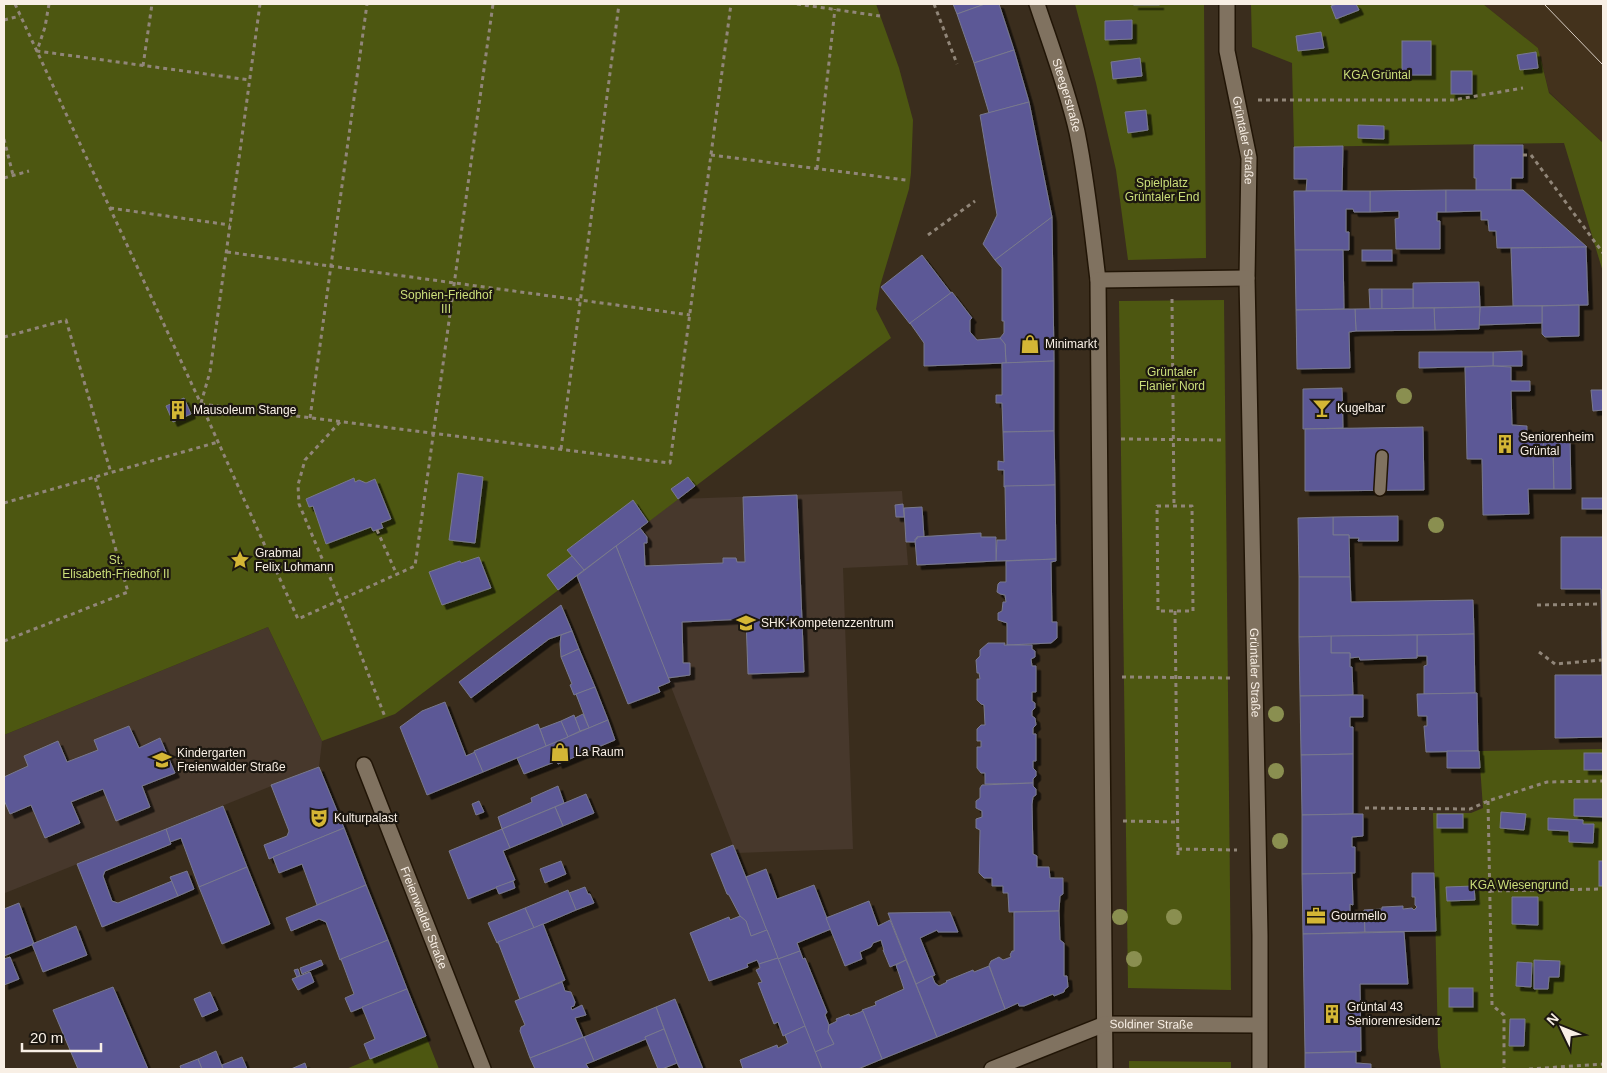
<svg xmlns="http://www.w3.org/2000/svg" width="1607" height="1073" viewBox="0 0 1607 1073" font-family="Helvetica,sans-serif">
<style>
.built{fill:#43321c}
.education{fill:#47382c}
.green{fill:#4d5711}
.building{fill:#5b5896;stroke:#79798e;filter:url(#shadow)}
.lines{fill:none;stroke-linecap:round;stroke-linejoin:round}
.service-casing{stroke:#211506;stroke-width:14}
.minor-casing{stroke:#211506;stroke-width:18}
.path{stroke:#918679;stroke-width:3;stroke-dasharray:4 4;stroke-linecap:butt}
.service{stroke:#807260;stroke-width:11}
.minor{stroke:#807260;stroke-width:15}
.tram{stroke:#d6ccc1;stroke-width:1}
.tree{fill:#8a8f50}
.labels{text-anchor:middle;dominant-baseline:central;stroke-width:4.5;stroke-linejoin:round;paint-order:stroke}
.park-label{font-size:12px;fill:#ccdf7a;stroke:#1c1710}
.street-label{font-size:12px;fill:#f8efe5;stroke:#1c1710}
.poi-label{font-size:12px;fill:#f8efe5;stroke:#1c1710;text-anchor:start}
</style>
<defs>
<filter id="shadow"><feDropShadow dx="4.5" dy="4.5" stdDeviation="0" flood-color="#0009"/></filter>
</defs>
<rect width="100%" height="100%" fill="#3a2d1d"/>
<path class="built" d="M1483,4H1603V143L1549,92L1538,48Z"/>
<g class="education">
<path d="M902,491L908,565L843,568L853,849L736,853L616,546L678,499Z"/>
<path d="M268,627L322,741L319,767L5,893L4,889V735Z"/>
</g>
<g class="green">
<path d="M4,4H876L899,68L913,120L911,173L909,189L880,286L876,309L891,338L395,714L322,741L268,627L4,735Z"/>
<path d="M1075,4H1204L1206,258L1128,260L1116,170L1096,83Z"/>
<path d="M1251,4H1483L1538,48L1549,93L1603,143V272L1564,143L1294,147L1292,63L1252,47Z"/>
<path d="M1224,300L1231,990L1128,988L1119,301Z"/>
<path d="M1603,749V1069H1441L1438,1048L1433,813H1471L1483,808L1479,751Z"/>
<path d="M426,1036L439,1069H346Z"/>
<path d="M1129,1061L1231,1062V1069H1129Z"/>
</g>
<g class="building">
<path d="M953,4H985L957,14Z"/>
<path d="M985,4H999L1014,50L974,63L957,14Z"/>
<rect x="1134" y="4" width="25" height="1"/>
<path d="M1337,4H1356L1359,10L1336,19L1331,6Z"/>
<path d="M1132,20V39L1105,40V21Z"/>
<path d="M1321,32L1324,48L1298,51L1296,36Z"/>
<rect x="1402" y="41" width="29" height="34"/>
<path d="M1014,50L1029,102L989,113L974,63Z"/>
<path d="M1536,52L1538,68L1520,70L1517,55Z"/>
<path d="M1140,58L1142,76L1113,79L1111,62Z"/>
<rect x="1451" y="71" width="21" height="23"/>
<path d="M1029,102L1052,217L995,260L983,244L997,215L980,115Z"/>
<path d="M1146,110L1148,130L1128,133L1125,112Z"/>
<path d="M1358,125L1384,126V139L1358,138Z"/>
<path d="M1474,145H1523V178H1511V190H1476V178H1474Z"/>
<path d="M1343,146L1342,191H1306L1307,179H1294V147Z"/>
<path d="M1446,190V212H1437V221H1440V249H1396L1395,219L1399,218V211L1370,212V191Z"/>
<path d="M1446,190H1523L1587,247L1497,248L1496,231H1489L1488,220H1481V211L1446,212Z"/>
<path d="M1294,191H1370V212H1354L1353,209H1346V232H1349V250H1295Z"/>
<path d="M1052,217L1054,361L1006,363L1005,344L1000,338L1004,333V321H1002V268L995,260Z"/>
<path d="M1586,247L1588,305L1513,306L1511,248Z"/>
<path d="M1295,250H1343L1344,309L1296,310Z"/>
<rect x="1362" y="250" width="30" height="11"/>
<path d="M922,255L951,293L910,324L881,287Z"/>
<path d="M1479,282L1480,307L1413,308V283Z"/>
<path d="M1369,289H1382V309H1370Z"/>
<path d="M1382,289H1413V308L1382,309Z"/>
<path d="M952,292L972,318L970,320V332L977,340L1000,338L1005,344L1006,363L924,366V343L910,323Z"/>
<path d="M1579,305V336L1545,337L1542,334V306Z"/>
<path d="M1513,306H1542V323L1479,325L1480,307Z"/>
<path d="M1480,307L1479,329L1435,330L1434,308Z"/>
<path d="M1434,308L1435,330L1356,331L1355,309Z"/>
<path d="M1355,309L1356,331L1349,332L1350,368L1297,369L1296,310Z"/>
<path d="M1522,351V366H1493V352Z"/>
<path d="M1419,352H1493V366L1419,368Z"/>
<path d="M1054,361V431L1003,432L1002,403H996V395H1002V363Z"/>
<path d="M1493,366L1511,367V381H1530V391H1511L1512,425L1527,426V440H1543L1544,448H1553L1554,489H1528L1529,514L1483,515L1482,459H1467L1465,367Z"/>
<path d="M1342,388L1343,428L1303,429V389Z"/>
<path d="M1591,390H1603V410L1593,411Z"/>
<path d="M184,398L191,414L173,422L166,406Z"/>
<path d="M1423,427L1424,490L1305,491V429Z"/>
<path d="M1054,431L1055,485L1004,487V470H998V461L1004,462L1003,432Z"/>
<path d="M1543,440H1570L1571,489H1554L1553,448H1544Z"/>
<path d="M458,473L483,477L475,543L449,540Z"/>
<path d="M688,477L695,486L678,499L671,489Z"/>
<path d="M354,478L355,482L359,480L366,483L375,479L391,519L381,523L383,528L373,531L371,527L326,544L313,506L309,507L306,499Z"/>
<path d="M1055,485L1056,559L996,561L997,540H1006L1005,486Z"/>
<path d="M797,495L804,672L748,674L746,619L682,622L683,663H690V675L668,678L616,546L640,528L647,537V543H644L645,566L723,563V558H736L737,562H745L743,497Z"/>
<rect x="1582" y="498" width="21" height="11"/>
<path d="M633,500L648,522L584,570L567,550Z"/>
<path d="M903,504L904,517H896L895,505Z"/>
<path d="M922,507L924,537H917L915,542H906L904,508Z"/>
<path d="M1398,516V541H1358L1359,538H1349V535H1333V517Z"/>
<path d="M1333,517V535H1349L1350,577H1299L1298,518Z"/>
<path d="M981,533V537H996V561L917,565L915,539H917V537Z"/>
<path d="M1561,537H1603V737L1555,738V675H1602L1601,589H1561Z"/>
<path d="M616,546L670,682L658,687L660,692L628,704L577,576Z"/>
<path d="M572,556L584,570L558,590L547,575Z"/>
<path d="M479,557L491,588L442,605L429,572L460,561L461,563Z"/>
<path d="M1056,559V561L1051,562L1052,622H1057V638L1051,643L1007,645V623L998,620V613L1002,611L1003,602H1006L1005,595L1000,594L997,592L998,584L1000,582H1006V561Z"/>
<path d="M1299,577H1350L1351,602L1473,600L1474,634L1299,637Z"/>
<path d="M561,605L572,631L549,639L471,698L459,682Z"/>
<path d="M572,631L579,649L561,657L560,644L561,635Z"/>
<path d="M1474,634L1475,693L1424,694V666L1427,665V656H1417V635Z"/>
<path d="M1417,635V658L1360,660L1359,657L1350,658V653H1331V636Z"/>
<path d="M1331,636V653H1350V667H1352L1353,695L1300,696L1299,637Z"/>
<path d="M988,643H1005L1004,645H1032V649L1035,651V657L1031,659L1032,666H1036V692H1032V701L1035,703V708L1032,711V716L1035,718L1036,725L1033,728V734H1036V761H1033V768L1036,771V776L1033,779V783L985,784V773H981L977,768V747H981V741H977V729L981,725H985L984,705L981,704L977,700V679H980L979,673H977L976,660L980,656V650Z"/>
<path d="M579,649L595,687L574,695L570,685L572,684L561,657Z"/>
<path d="M595,687L608,720L589,728L576,694Z"/>
<path d="M1475,693H1477L1478,751L1426,752L1424,726H1427V716H1418L1417,694Z"/>
<path d="M1353,695H1363V717H1350V727H1353V754L1301,755L1300,696Z"/>
<path d="M445,702L466,756L475,752L483,772L427,795L400,727L422,711Z"/>
<path d="M583,714L589,728L580,731L575,718Z"/>
<path d="M574,715L580,731L568,737L561,721Z"/>
<path d="M608,720L615,740L558,764L557,761L524,774L517,758Z"/>
<path d="M561,721L568,737L546,746L540,729Z"/>
<path d="M538,724L546,746L483,772L474,751Z"/>
<path d="M129,726L139,748L160,738L175,773L142,786L150,807L116,821L103,789L71,802L80,823L45,838L31,805L10,814L4,800V777L28,766L24,756L58,741L67,762L98,750L94,740Z"/>
<path d="M1447,751H1479L1480,768H1447Z"/>
<rect x="1584" y="753" width="19" height="17"/>
<path d="M1353,754V814L1302,815L1301,755Z"/>
<path d="M319,767L344,828L269,859L264,845L287,836L289,831L271,785Z"/>
<path d="M1033,783V786L1036,789V795L1033,797L1032,804L1033,854L1037,856V867H1049L1050,878H1063V894L1060,896L1059,911L1009,912L1008,893H1003V886H992V878H984L979,873L980,830L976,828V819L982,817V811L976,808V801L980,798V788L982,785Z"/>
<path d="M558,786L564,803L502,829L498,817L532,802L531,798Z"/>
<path d="M586,794L594,813L563,826L555,807Z"/>
<path d="M1574,799H1603V817L1574,816Z"/>
<path d="M479,801L484,812L476,815L472,804Z"/>
<path d="M223,806L247,867L199,887L181,838L170,842L166,829Z"/>
<path d="M555,807L563,826L510,848L502,829Z"/>
<path d="M1501,812L1526,814L1524,830L1500,828Z"/>
<path d="M1353,814H1363V836L1352,837V847H1355V873L1302,874V815Z"/>
<rect x="1437" y="814" width="26" height="14"/>
<path d="M1548,818L1583,820V824H1594L1593,843L1569,842V831L1548,830Z"/>
<path d="M344,828L366,885L317,905L302,864L279,873L273,857Z"/>
<path d="M166,829L171,844L105,871L103,876L112,901L118,903L172,881L178,896L102,927L77,864Z"/>
<path d="M502,829L510,848L503,851L515,880L468,899L449,851Z"/>
<path d="M733,845L767,930L751,936L746,921L740,916L729,895L727,894L711,854Z"/>
<path d="M561,861L566,874L545,883L540,869Z"/>
<rect x="1599" y="861" width="4" height="25"/>
<path d="M247,867L270,924L222,944L199,887Z"/>
<path d="M766,869L777,899L814,885L831,929L797,943L800,951L778,959L746,877Z"/>
<path d="M187,871L194,889L178,896L170,877Z"/>
<path d="M1352,873L1353,905L1350,904V915L1364,913L1365,932L1303,934L1302,874Z"/>
<path d="M1412,873H1434L1436,931L1365,932L1364,910L1382,909V907L1403,906V909L1412,908L1414,910L1417,907L1415,905V897H1412Z"/>
<path d="M513,881L515,888L499,894L496,887Z"/>
<path d="M366,885L388,940L340,960L326,922L319,919L291,931L286,918Z"/>
<path d="M1474,886L1475,900L1447,901L1446,887Z"/>
<path d="M585,887L588,894H590L594,903L576,910L569,893Z"/>
<path d="M568,890L576,910L534,928L525,908Z"/>
<path d="M1512,897H1538V925L1512,924Z"/>
<path d="M869,901L878,926L890,920L906,960L890,967L883,950H884L881,940L873,943L871,947L860,952L862,959L845,966L826,918Z"/>
<path d="M19,903L34,944L4,956V909Z"/>
<path d="M525,908L534,928L497,943L488,923Z"/>
<path d="M1059,911L1060,940L1064,943V976H1067L1068,987L1065,989L1064,992L1054,996L1053,994L1024,1006H1019L1018,1003L1005,1009L989,965L991,961L999,957L1003,960L1011,957L1010,955L1012,951H1014V912Z"/>
<path d="M950,912L958,932H938L937,930L920,938L935,975L916,984L888,913Z"/>
<path d="M740,916L746,921L751,936L767,930L778,958L759,964L757,960L747,964L748,967L709,981L690,933L729,917L730,920Z"/>
<path d="M543,924L565,980L520,999L498,942Z"/>
<path d="M76,926L87,955L43,972L32,944Z"/>
<path d="M1404,932L1408,984H1360L1361,1051L1305,1053L1303,934Z"/>
<path d="M388,940L407,989L351,1012L345,998L354,994L341,959Z"/>
<path d="M800,951L803,959L805,958L827,1012L825,1015L829,1025L828,1032L834,1044L815,1052L778,959Z"/>
<path d="M10,957L19,979L4,985V959Z"/>
<path d="M778,958L805,1026L783,1036L778,1022L774,1024L758,983L762,982L756,970L760,968L759,964Z"/>
<path d="M321,960L323,965L302,974L300,968Z"/>
<path d="M906,960L937,1037L882,1059L862,1010L876,1005L875,1002L904,989L896,965Z"/>
<path d="M1534,960L1560,961L1559,977H1549L1548,989H1534Z"/>
<path d="M1517,962L1532,963L1531,987L1516,986Z"/>
<path d="M989,966L1005,1009L937,1037L916,984L932,976L935,983L939,986L947,982L946,981L973,970L974,972Z"/>
<path d="M298,969L300,975L297,977L294,970Z"/>
<path d="M310,972L314,982L298,990L292,979Z"/>
<path d="M562,982L565,991L571,992L575,1002L574,1006L571,1007L572,1010L582,1005L586,1015L575,1018L583,1037L530,1058L520,1031L521,1027L525,1025L515,1001Z"/>
<path d="M113,987L148,1069H78L53,1010Z"/>
<rect x="1449" y="988" width="24" height="19"/>
<path d="M407,989L426,1036L370,1059L364,1044L375,1039L362,1007Z"/>
<path d="M210,992L218,1010L202,1017L194,999Z"/>
<path d="M675,999L703,1069H680L677,1063L656,1007Z"/>
<path d="M656,1007L664,1029L645,1037L646,1039L594,1061L584,1037Z"/>
<path d="M863,1011L882,1059L858,1069H822L815,1052L834,1044L828,1032L829,1025L837,1021L836,1019L849,1014L850,1016Z"/>
<path d="M1510,1019H1525L1524,1046H1509Z"/>
<path d="M805,1026L822,1069H743L740,1060L777,1045L778,1048L788,1043L785,1035Z"/>
<path d="M664,1029L677,1063L662,1069H658L645,1037Z"/>
<path d="M584,1037L594,1061L586,1064L589,1069H535L530,1058Z"/>
<path d="M216,1051L223,1069H202L198,1059Z"/>
<path d="M1356,1052V1063L1371,1064V1069H1305V1053Z"/>
<path d="M242,1057L247,1069H223L222,1065Z"/>
<path d="M198,1059L202,1069H181L180,1066Z"/>
<path d="M305,1063L307,1069H291Z"/>
</g>
<g class="lines">
<g class="service-casing">
<path id="service" d="M1380,490L1382,456"/>
</g>
<g class="minor-casing">
<g id="minor">
<path id="s1" d="M1037,4C1051,46 1067,88 1077,132C1087,181 1092,230 1098,280L1105,1069"/>
<path id="s2" d="M1227,4V51L1249,158L1247,278L1260,935V1069"/>
<path d="M1098,280L1247,278"/>
<path id="s3" d="M364,765L483,1069"/>
<path id="s4" d="M992,1069L1105,1024L1259,1025"/>
</g>
</g>
<g class="path">
<path d="M15,4L201,404L298,619L415,566L493,4"/>
<path d="M49,4L45,27L37,51L250,80"/>
<path d="M797,4L880,16"/>
<path d="M934,4L957,64"/>
<path d="M4,20L20,16"/>
<path d="M143,66L152,4"/>
<path d="M1258,100H1453L1523,88"/>
<path d="M4,139L13,175"/>
<path d="M711,155L906,180"/>
<path d="M1523,155H1531L1603,253"/>
<path d="M817,169L835,9"/>
<path d="M4,178L29,171"/>
<path d="M110,208L230,225"/>
<path d="M928,235L975,201"/>
<path d="M227,252L690,315"/>
<path d="M1172,299L1174,506"/>
<path d="M4,337L66,320L111,473"/>
<path d="M201,403L210,372L260,4"/>
<path d="M201,404L670,463L731,4"/>
<path d="M310,418L367,4"/>
<path d="M340,422L305,460L298,485L299,504L340,601L385,717"/>
<path d="M1121,439L1225,440"/>
<path d="M561,449L619,4"/>
<path d="M4,503L218,442"/>
<path d="M1157,506H1192L1193,611H1158Z"/>
<path d="M377,530L397,575"/>
<path d="M1537,605L1601,604"/>
<path d="M1175,611L1178,857"/>
<path d="M4,641L128,592L95,477"/>
<path d="M1539,652L1555,664L1602,660"/>
<path d="M1122,677L1234,678"/>
<path d="M1488,801L1492,1005L1504,1015V1069"/>
<path d="M1365,808L1470,809L1488,801L1547,782L1603,781"/>
<path d="M1123,821L1177,822"/>
<path d="M1178,849L1237,850"/>
<path d="M1490,891L1603,889"/>
<path d="M1529,1069L1603,1064"/>
</g>
<use href="#service" class="service"/>
<use href="#minor" class="minor"/>
<path class="tram" d="M1544,4L1603,65"/>
</g>
<g class="tree">
<circle cx="1404" cy="396" r="8"/>
<circle cx="1436" cy="525" r="8"/>
<circle cx="1276" cy="714" r="8"/>
<circle cx="1276" cy="771" r="8"/>
<circle cx="1280" cy="841" r="8"/>
<circle cx="1120" cy="917" r="8"/>
<circle cx="1174" cy="917" r="8"/>
<circle cx="1134" cy="959" r="8"/>
</g>
<defs>
<g id="shop-bare" transform="scale(1.5)"><path d="M-5-2.5h2.3a2.7 3.5 0 0 1 5.4 0H5L5.5 6h-11ZM-1.5-2.5h3a1.5 2.3 0 0 0-3 0Z" fill="#d4b635" stroke="#1c1710" stroke-width="2.5" paint-order="stroke"/></g>
<g id="bar-bare" transform="scale(1.5)"><path d="M-6-5H6L.8 .8V4.5H3.5V6h-7V4.5H-.8V.8Z" fill="#d4b635" stroke="#1c1710" stroke-width="2.5" paint-order="stroke"/></g>
<g id="building-bare" transform="scale(1.5)"><path d="M-4-6H4V6H1V3H-1V6H-4ZM-2.5-4.3h1.7v1.8h-1.7ZM.8-4.3h1.7v1.8H.8ZM-2.5-1h1.7V.8h-1.7ZM.8-1h1.7V.8H.8Z" fill="#d4b635" stroke="#1c1710" stroke-width="2.5" paint-order="stroke"/></g>
<g id="sight-bare" transform="scale(1.5)"><path d="M0-6L1.8-2.2L6-1.7L2.9 1.2L3.7 5.4L0 3.3L-3.7 5.4L-2.9 1.2L-6-1.7L-1.8-2.2Z" fill="#d4b635" stroke="#1c1710" stroke-width="2.5" paint-order="stroke"/></g>
<g id="university-bare" transform="scale(1.5)"><path d="M0-5L7-2L0 1L-7-2ZM-4 1L0 2.5L4 1V4Q0 6-4 4Z" fill="#d4b635" stroke="#1c1710" stroke-width="2.5" paint-order="stroke"/></g>
<g id="school-bare" transform="scale(1.5)"><path d="M0-5L7-2L0 1L-7-2ZM-4 1L0 2.5L4 1V4Q0 6-4 4Z" fill="#d4b635" stroke="#1c1710" stroke-width="2.5" paint-order="stroke"/></g>
<g id="theatre-bare" transform="scale(1.5)"><path d="M-5-5.5Q0-4 5-5.5V0Q5 5 0 6Q-5 5-5 0ZM-3.3-2.5H-1v1.5H-3.3ZM1-2.5H3.3v1.5H1ZM-2.8 1Q0 5.5 2.8 1Z" fill="#d4b635" stroke="#1c1710" stroke-width="2.5" paint-order="stroke"/></g>
<g id="office-bare" transform="scale(1.5)"><path d="M-6-3h4V-5.5h4V-3h4V5H-6ZM-1-4.5V-3h2v-1.5ZM-6 0V1H6V0Z" fill="#d4b635" stroke="#1c1710" stroke-width="2.5" paint-order="stroke"/></g>
</defs>
<g fill-rule="evenodd">
<use href="#shop-bare" x="1030" y="344"/>
<use href="#bar-bare" x="1322" y="408"/>
<use href="#building-bare" x="178" y="410"/>
<use href="#building-bare" x="1505" y="444"/>
<use href="#sight-bare" x="240" y="560"/>
<use href="#university-bare" x="746" y="623"/>
<use href="#shop-bare" x="560" y="752"/>
<use href="#school-bare" x="162" y="760"/>
<use href="#theatre-bare" x="319" y="818"/>
<use href="#office-bare" x="1316" y="916"/>
<use href="#building-bare" x="1332" y="1014"/>
</g>
<g class="labels">
<g class="park-label">
<text x="1377" y="75">KGA Grüntal</text>
<text x="1162" y="183">Spielplatz<tspan x="1162" dy="14">Grüntaler End</tspan></text>
<text x="446" y="295">Sophien-Friedhof<tspan x="446" dy="14">III</tspan></text>
<text x="1172" y="372">Grüntaler<tspan x="1172" dy="14">Flanier Nord</tspan></text>
<text x="116" y="560">St.<tspan x="116" dy="14">Elisabeth-Friedhof II</tspan></text>
<text x="1519" y="885">KGA Wiesengrund</text>
</g>
<g class="street-label">
<text stroke="none"><textPath href="#s1" startOffset="96">Steegerstraße</textPath></text>
<text stroke="none"><textPath href="#s2" startOffset="138">Grüntaler Straße</textPath></text>
<text stroke="none"><textPath href="#s2" startOffset="671">Grüntaler Straße</textPath></text>
<text stroke="none"><textPath href="#s3" startOffset="164">Freienwalder Straße</textPath></text>
<text stroke="none"><textPath href="#s4" startOffset="168">Soldiner Straße</textPath></text>
</g>
<g class="poi-label">
<text x="1045" y="344">Minimarkt</text>
<text x="1337" y="408">Kugelbar</text>
<text x="193" y="410">Mausoleum Stange</text>
<text x="1520" y="437">Seniorenheim<tspan x="1520" dy="14">Grüntal</tspan></text>
<text x="255" y="553">Grabmal<tspan x="255" dy="14">Felix Lohmann</tspan></text>
<text x="761" y="623">SHK-Kompetenzzentrum</text>
<text x="575" y="752">La Raum</text>
<text x="177" y="753">Kindergarten<tspan x="177" dy="14">Freienwalder Straße</tspan></text>
<text x="334" y="818">Kulturpalast</text>
<text x="1331" y="916">Gourmello</text>
<text x="1347" y="1007">Grüntal 43<tspan x="1347" dy="14">Seniorenresidenz</tspan></text>
</g>
</g>
<rect width="1607" height="1073" fill="none" stroke="#f8efe5" stroke-width="10"/>
<g transform="translate(1562 1028) rotate(313)" stroke="#1c1710" stroke-width="4" paint-order="stroke">
<path d="M0-4L9 19L0 12L-9 19Z" fill="#f8efe5"/>
<text y="-8" font-size="14" font-weight="bold" text-anchor="middle" fill="#f8efe5">N</text>
</g>
<path d="M22 1043v8h79v-8" fill="none" stroke="#f8efe5" stroke-width="2.5"/>
<text x="30" y="1043" font-size="15" fill="#f8efe5" stroke="#1c1710" stroke-width="4" paint-order="stroke">20 m</text>
</svg>
